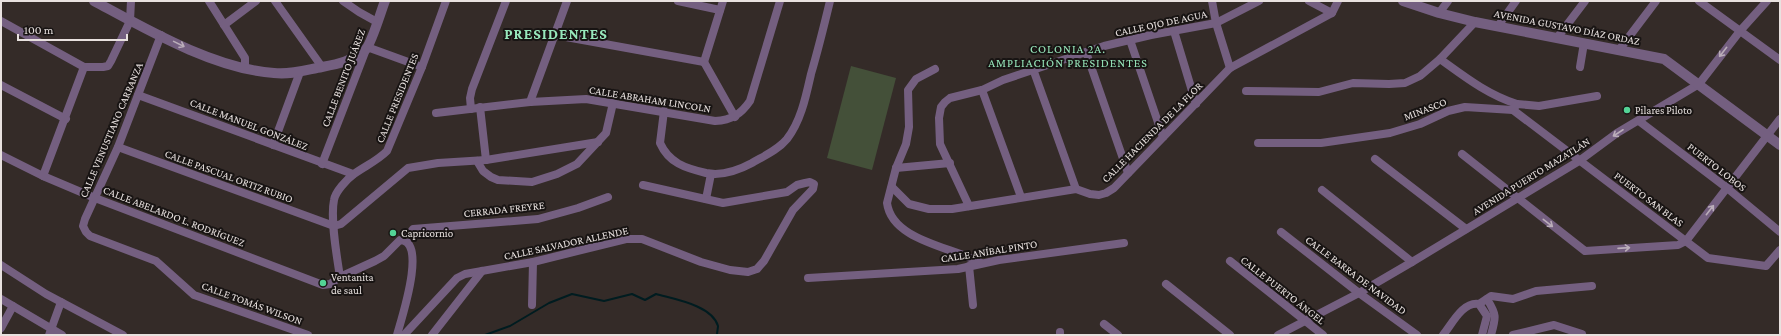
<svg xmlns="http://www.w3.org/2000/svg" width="1781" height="336" viewBox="0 0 1781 336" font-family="'Crimson Pro',serif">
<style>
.green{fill:#445039}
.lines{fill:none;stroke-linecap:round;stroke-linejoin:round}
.stream{stroke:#001c20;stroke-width:2}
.minor{stroke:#745f80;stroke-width:8}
.tertiary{stroke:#745f80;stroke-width:10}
.oneway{stroke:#baadb9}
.poi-dot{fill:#53d396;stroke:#181413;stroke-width:1.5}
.labels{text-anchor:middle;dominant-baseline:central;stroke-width:4;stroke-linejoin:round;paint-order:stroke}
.street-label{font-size:11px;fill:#e8e1df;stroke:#181413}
.poi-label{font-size:11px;fill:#e8e1df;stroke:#181413;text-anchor:start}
.neighbourhood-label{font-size:12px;letter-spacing:1px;fill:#97e7bb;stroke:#181413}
.district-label{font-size:15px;font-weight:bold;letter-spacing:1px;fill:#97e7bb;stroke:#181413}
</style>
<rect width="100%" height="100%" fill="#342b28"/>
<path class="green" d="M851,66L896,78L872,170L827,158Z"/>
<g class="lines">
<path class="stream" d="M485,335L510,326L549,303L572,294L604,301L632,294L645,300L656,294C673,299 712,305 718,326C718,328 717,332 717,335"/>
<g class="minor">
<path d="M209,1L245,58V69"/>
<path d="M275,1L322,67"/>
<path d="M343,1L359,12L377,22"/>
<path d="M678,1L720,10"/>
<path d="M1212,1L1216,23L1230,68"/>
<path d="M1309,1L1332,13"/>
<path d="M1699,1L1780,60"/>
<path d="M1439,13L1448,1"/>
<path d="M1,21L84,67H103L108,66L111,61L130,21L131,1"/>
<path d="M224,25L256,1"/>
<path d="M1498,26L1516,1"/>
<path d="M1174,31L1196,104"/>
<path d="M161,35L118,147L85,219L83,226L86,232L90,236L156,261L194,295L308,335"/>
<path d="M555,35L704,62"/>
<path d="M1557,38L1585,1"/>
<path d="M1130,40L1163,137"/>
<path d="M1619,50L1656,1"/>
<path d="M1086,52L1128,173"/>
<path d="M1440,59C1465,77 1488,95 1517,104"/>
<path d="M704,62L723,1"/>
<path d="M704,62L735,117"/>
<path d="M1580,67L1584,43"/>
<path d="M935,69L916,79L908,90L909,127L906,144L896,168L887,203C892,241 953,247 981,263"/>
<path d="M1033,69L1076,189"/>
<path d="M1,85L66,119"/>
<path d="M982,90L1021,197"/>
<path d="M1246,91L1319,92L1353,83L1389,84L1405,83L1420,76L1440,59L1475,22"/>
<path d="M138,95L353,174"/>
<path d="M530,102L567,1"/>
<path d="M480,107L486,160"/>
<path d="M471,109L470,98L472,89L506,1"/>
<path d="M1513,110L1708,258L1766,266L1780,250"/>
<path d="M664,111L660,143C669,163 685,168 706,173C721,176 739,170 752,163C764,156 778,150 787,139C801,121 806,96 811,74C818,50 824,26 830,1"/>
<path d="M436,113L530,102L586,99L715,121C732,120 741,114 750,101L780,1"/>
<path d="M1639,121L1727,188L1780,232"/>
<path d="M1258,143H1321L1390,133L1420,124L1448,111L1465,107L1513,110L1517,104L1539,106L1597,96"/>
<path d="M273,145L300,72"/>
<path d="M118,147L334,226L341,224L408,168L438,163L486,160L598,142"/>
<path d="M1462,154L1585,251L1678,245L1686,241L1780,119"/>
<path d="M1,155L43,176L95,198L323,285L330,284L340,277L375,261L384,256L400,240C428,240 401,320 397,335"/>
<path d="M1375,159L1466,229"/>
<path d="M477,161L483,171L491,177L498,180L532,182L557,174L577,164L606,133L613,103"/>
<path d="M322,164L367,47L422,67"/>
<path d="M896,168L950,163"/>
<path d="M43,176L84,67"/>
<path d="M892,187L909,204L929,209H952L1076,189L1090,194L1099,195L1106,193L1114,188L1230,68L1332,13L1338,1"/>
<path d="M1322,190L1412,262"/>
<path d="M706,199L711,174"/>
<path d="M969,206L940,144L939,118L941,107L945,102L950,98L982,90L1003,80L1104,46L1151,35L1216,23L1259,1"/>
<path d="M1281,232L1359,293L1417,335"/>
<path d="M405,240L413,229L538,219L578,208L608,197"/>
<path d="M1230,261L1323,335"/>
<path d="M1,265L46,294L123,335"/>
<path d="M969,266L973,305"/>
<path d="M340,277C337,257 330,219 334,200C335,192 347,179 354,174C365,166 377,161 387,151L422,67L446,1"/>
<path d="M808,278L958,269L999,260L1124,243"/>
<path d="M1166,284L1230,335"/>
<path d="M1,299L62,335"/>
<path d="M1487,299C1497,315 1496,317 1491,335"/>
<path d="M1479,304L1491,296L1513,299L1536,291L1592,286"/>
<path d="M532,305L533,262"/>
<path d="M1104,324L1118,335"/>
<path d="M1,328L13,306"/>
<path d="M1060,332V335"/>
<path d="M49,335L61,302"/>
<path d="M404,335L457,278L465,274L533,262L626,239H642L701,262L730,270L748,272L757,269L764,261L793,210L813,189L814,184L810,182L805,183L797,185L787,192L723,203L643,185"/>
<path d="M432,335L482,271"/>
<path d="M1278,335L1359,293L1412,262L1579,161L1617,133L1699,84L1740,31L1767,1"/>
<path d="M1443,335C1452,324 1463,301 1479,304L1487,316L1482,335"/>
<path d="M1513,335L1554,325L1582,334"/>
</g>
<g class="tertiary">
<path d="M94,1C146,29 214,69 274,73C290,75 306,70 322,67C338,64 353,61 366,49C372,42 381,11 385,1"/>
<path d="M1403,1L1439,13L1475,22L1664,59L1780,145"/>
</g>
</g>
<defs><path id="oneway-shaft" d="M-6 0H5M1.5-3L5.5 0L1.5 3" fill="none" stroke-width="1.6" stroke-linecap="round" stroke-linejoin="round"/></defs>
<g class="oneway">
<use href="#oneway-shaft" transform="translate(179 44) rotate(26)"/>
<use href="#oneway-shaft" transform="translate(1723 52) rotate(128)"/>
<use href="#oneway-shaft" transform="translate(1618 133) rotate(147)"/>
<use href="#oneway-shaft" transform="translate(1710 210) rotate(-52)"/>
<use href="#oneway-shaft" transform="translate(1548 223) rotate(38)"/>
<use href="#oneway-shaft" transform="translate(1624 248) rotate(-4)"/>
</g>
<g class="poi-dot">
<circle cx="1627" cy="110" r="4"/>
<circle cx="393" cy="233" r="4"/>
<circle cx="323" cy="283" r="4"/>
</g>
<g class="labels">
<g class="street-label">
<text transform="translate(1161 23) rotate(-12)">CALLE OJO DE AGUA</text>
<text transform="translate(1567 27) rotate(11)">AVENIDA GUSTAVO DÍAZ ORDAZ</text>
<text transform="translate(343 78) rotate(-69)">CALLE BENITO JUÁREZ</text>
<text transform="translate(397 98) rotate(-68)">CALLE PRESIDENTES</text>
<text transform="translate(650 99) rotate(9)">CALLE ABRAHAM LINCOLN</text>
<text transform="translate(1425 109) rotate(-21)">MINASCO</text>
<text transform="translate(249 124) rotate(21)">CALLE MANUEL GONZÁLEZ</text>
<text transform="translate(111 130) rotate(-67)">CALLE VENUSTIANO CARRANZA</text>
<text transform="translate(1152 132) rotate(-45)">CALLE HACIENDA DE LA FLOR</text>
<text transform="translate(1717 167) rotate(38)">PUERTO LOBOS</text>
<text transform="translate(229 176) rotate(20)">CALLE PASCUAL ORTIZ RUBIO</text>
<text transform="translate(1531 176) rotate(-32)">AVENIDA PUERTO MAZATLÁN</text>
<text transform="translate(1649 199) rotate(37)">PUERTO SAN BLAS</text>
<text transform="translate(504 209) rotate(-6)">CERRADA FREYRE</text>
<text transform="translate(174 216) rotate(21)">CALLE ABELARDO L. RODRÍGUEZ</text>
<text transform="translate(566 243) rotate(-12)">CALLE SALVADOR ALLENDE</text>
<text transform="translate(989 251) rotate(-9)">CALLE ANÍBAL PINTO</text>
<text transform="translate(1356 275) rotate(37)">CALLE BARRA DE NAVIDAD</text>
<text transform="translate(1283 290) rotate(38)">CALLE PUERTO ÁNGEL</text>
<text transform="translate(252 303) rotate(20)">CALLE TOMÁS WILSON</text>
</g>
<g class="poi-label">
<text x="1635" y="110">Pilares Piloto</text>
<text x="401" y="233">Capricornio</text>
<text x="331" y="277">Ventanita<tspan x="331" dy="13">de saul</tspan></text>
</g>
<g class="neighbourhood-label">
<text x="1068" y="49">COLONIA 2A.<tspan x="1068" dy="14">AMPLIACIÓN PRESIDENTES</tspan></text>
</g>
<g class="district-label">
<text x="556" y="34">PRESIDENTES</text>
</g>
</g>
<rect width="1781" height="336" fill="none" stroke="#e8e1df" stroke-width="4"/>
<path d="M18 34v6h109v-6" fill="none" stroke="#e8e1df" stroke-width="2"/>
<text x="24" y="34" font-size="12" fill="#e8e1df" stroke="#181413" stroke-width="3" paint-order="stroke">100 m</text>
</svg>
